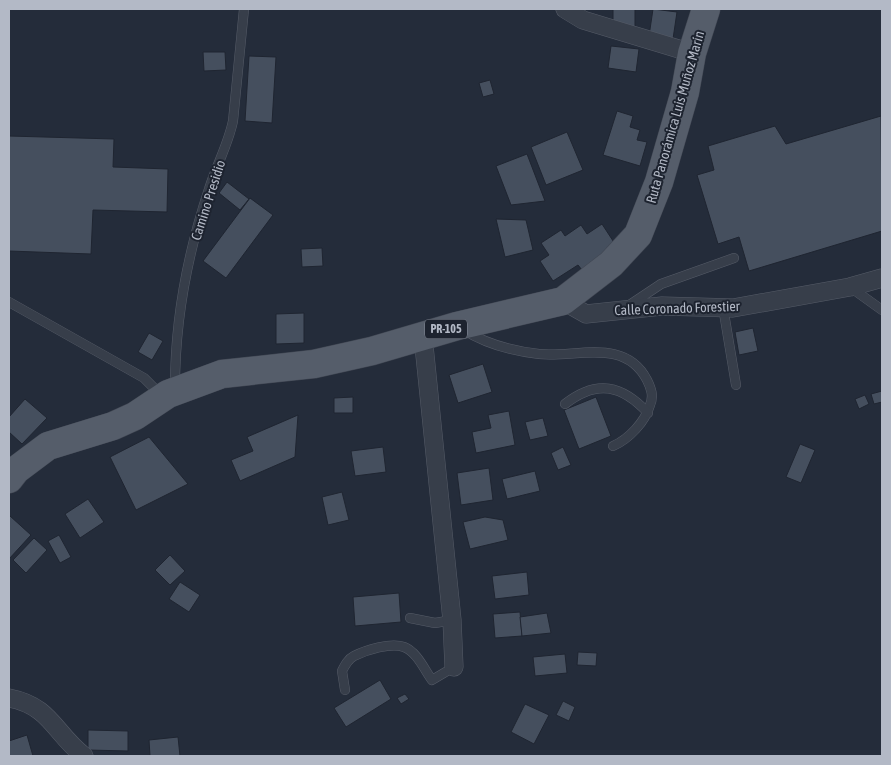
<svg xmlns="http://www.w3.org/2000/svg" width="891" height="765" viewBox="0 0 891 765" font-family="'Asap Condensed',sans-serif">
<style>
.building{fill:#454f5e;stroke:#1f2531}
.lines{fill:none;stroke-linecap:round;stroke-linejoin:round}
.service-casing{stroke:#565c68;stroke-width:10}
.minor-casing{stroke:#565c68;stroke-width:19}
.primary-casing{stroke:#414753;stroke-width:29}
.service{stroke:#373e4a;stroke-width:9}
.minor{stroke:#373e4a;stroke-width:18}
.primary{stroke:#555d6a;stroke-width:28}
.labels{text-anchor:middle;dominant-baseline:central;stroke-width:4;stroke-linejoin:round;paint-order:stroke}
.shield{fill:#1d232f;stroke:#868c99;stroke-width:1}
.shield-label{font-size:12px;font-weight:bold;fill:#b3b9c6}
.street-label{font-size:14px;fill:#b3b9c6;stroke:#1d232f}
</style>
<rect width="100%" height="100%" fill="#242c3a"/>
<g class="building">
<path d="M613,9H635V31L613,23Z"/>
<path d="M653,9L677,12L673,39L649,36Z"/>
<path d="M611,46L639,49L636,72L608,68Z"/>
<path d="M203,52H225L226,70L204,71Z"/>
<path d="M249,56L276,57L272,123L245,121Z"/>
<path d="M490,80L494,94L483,97L479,83Z"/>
<path d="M617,111L633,116L630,127L640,130L637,140L647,142L640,166L603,155Z"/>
<path d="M881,116L882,231L749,271L739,237L718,244L697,175L714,170L708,146L775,126L786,144Z"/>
<path d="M567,132L583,170L546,185L531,147Z"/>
<path d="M9,136L114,139L113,167L168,169L167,212L93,210L91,254L9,251Z"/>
<path d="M527,154L545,201L511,205L496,166Z"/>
<path d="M227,182L249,199L240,210L219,193Z"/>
<path d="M250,198L273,215L226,278L203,261Z"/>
<path d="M496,219L526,220L533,250L505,257Z"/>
<path d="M602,224L617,247L582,270L578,265L553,281L540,261L549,255L541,243L561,230L565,236L581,225L587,234Z"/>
<path d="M322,248L323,266L302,267L301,249Z"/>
<path d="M304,313V343L276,344V314Z"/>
<path d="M753,328L758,351L739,355L735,332Z"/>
<path d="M149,333L163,341L152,360L138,352Z"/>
<path d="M483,364L492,392L458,403L449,375Z"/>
<path d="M882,391V402L874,404L871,394Z"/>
<path d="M865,395L869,404L859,409L855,399Z"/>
<path d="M353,397V413H334V398Z"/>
<path d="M596,397L611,436L579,449L564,410Z"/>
<path d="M25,399L47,418L22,444L9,432V417Z"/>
<path d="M509,411L515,445L476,453L472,432L491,428L488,415Z"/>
<path d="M298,415L295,457L240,481L231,460L253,451L247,437Z"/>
<path d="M543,418L548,436L530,440L525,422Z"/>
<path d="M149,437L188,484L136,510L110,457Z"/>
<path d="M800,444L815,450L801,483L786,477Z"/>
<path d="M383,447L386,472L355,476L351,451Z"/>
<path d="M563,447L571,465L558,470L551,453Z"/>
<path d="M489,468L493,500L461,505L457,473Z"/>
<path d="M535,471L540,491L507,499L502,479Z"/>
<path d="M342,492L349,520L328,525L322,497Z"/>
<path d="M88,499L104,522L80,538L65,514Z"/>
<path d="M10,516L31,535L9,559V517Z"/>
<path d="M485,517L503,520L508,540L470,549L463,522Z"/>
<path d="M59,535L71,557L60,563L48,541Z"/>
<path d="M34,538L47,550L26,573L13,560Z"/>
<path d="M170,555L185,571L170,585L155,570Z"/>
<path d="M527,572L529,595L495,599L492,576Z"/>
<path d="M180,582L200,595L189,612L169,599Z"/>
<path d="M399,593L401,622L355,626L353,597Z"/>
<path d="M520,612L522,636L495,638L493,614Z"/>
<path d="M547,613L551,633L522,636L520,617Z"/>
<path d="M578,652L597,653L596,666L577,665Z"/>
<path d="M565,654L567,673L535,676L533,657Z"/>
<path d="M380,680L391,699L346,727L334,708Z"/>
<path d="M405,694L409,699L401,704L397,698Z"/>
<path d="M563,701L575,707L569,721L556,715Z"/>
<path d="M525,704L549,715L534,744L511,732Z"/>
<path d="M88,730L128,731V751L88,750Z"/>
<path d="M27,735L33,756H9V741Z"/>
<path d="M178,737L180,756H150L149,740Z"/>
</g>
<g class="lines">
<g class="service-casing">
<g id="service">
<path d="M850,287L882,310"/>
<path d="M9,302L144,378L161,395"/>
<path d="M628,306L661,284L734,258"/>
<path d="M723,307L736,385"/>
<path d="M464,330C486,344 513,351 539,354C576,358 625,337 647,380C651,388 654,396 650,405C645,422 629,439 613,446"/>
<path d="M175,387C175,321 188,252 209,189C216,166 228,145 233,121L244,9"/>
<path d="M565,404C597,379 622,385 648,413"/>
<path d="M410,618L435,623L452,620"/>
<path d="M345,690L342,671C345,665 348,659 354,656C366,650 391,642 404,647C417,652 424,669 432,680L454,667"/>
</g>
</g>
<g class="minor-casing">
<g id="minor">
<path d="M565,9L583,20L692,53"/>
<path d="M563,301L586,314L662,306L733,308L850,287L882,278"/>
<path d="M423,336L452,620L454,667"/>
<path d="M9,698C51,706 54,733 84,756"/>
</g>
</g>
<g class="primary-casing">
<path id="primary" d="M9,479L16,470L48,446L113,426L135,416L168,394L222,374L314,364L372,351L457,326L563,301L611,264L638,235L659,182L685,92L692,53L706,9"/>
</g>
<use href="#service" class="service"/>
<use href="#minor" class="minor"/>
<use href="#primary" class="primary"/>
</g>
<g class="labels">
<rect class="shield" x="425" y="319.5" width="42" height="19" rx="4"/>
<g class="shield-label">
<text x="446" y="329">PR-105</text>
</g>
<g class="street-label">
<text transform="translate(675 117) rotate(-74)">Ruta Panorámica Luis Muñoz Marín</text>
<text transform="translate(208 200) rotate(-72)">Camino Presidio</text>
<text transform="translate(677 308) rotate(-2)">Calle Coronado Forestier</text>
</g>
</g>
<rect width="891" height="765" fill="none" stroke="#b3b9c6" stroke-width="20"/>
</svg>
